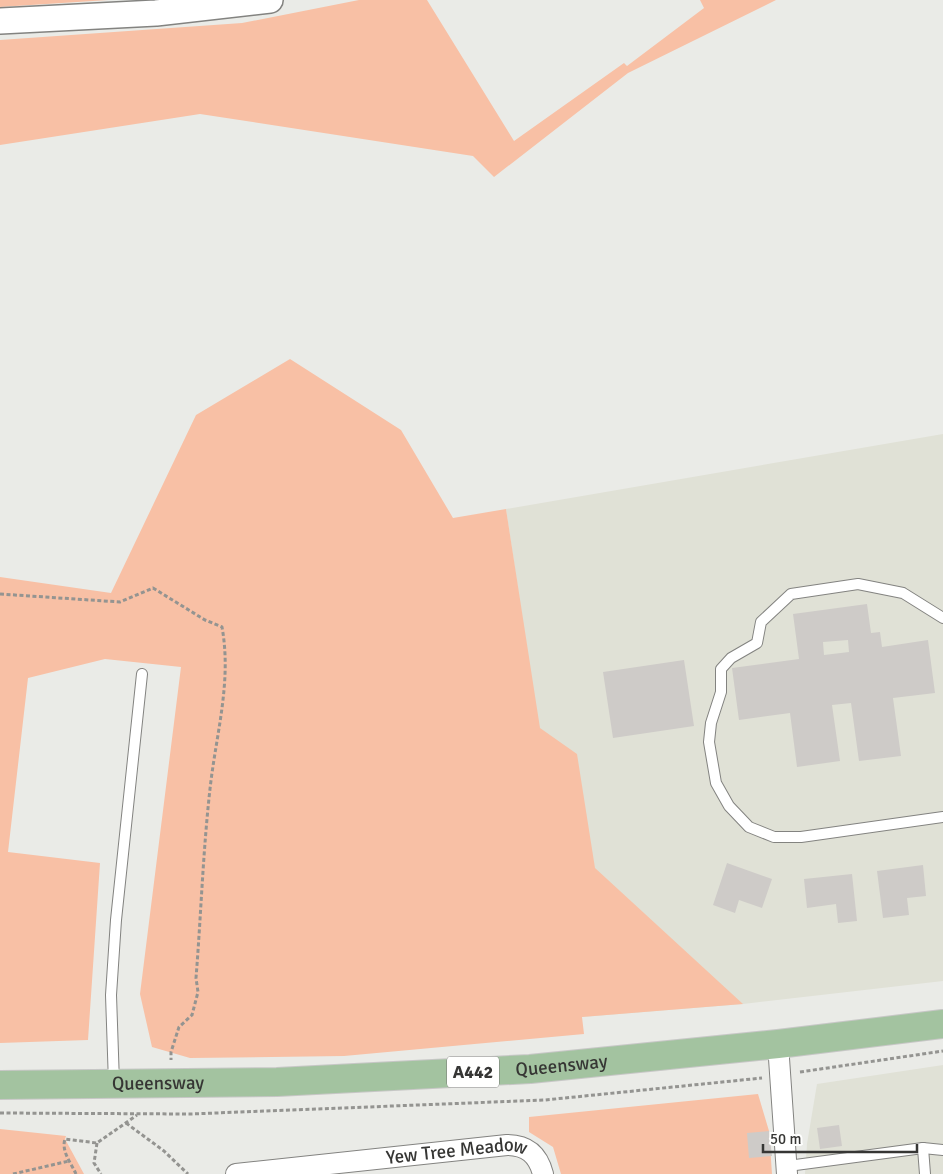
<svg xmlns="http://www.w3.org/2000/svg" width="943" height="1174" viewBox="0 0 943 1174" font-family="Signika,sans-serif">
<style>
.built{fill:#e0e1d6}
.green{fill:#f8c0a5}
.building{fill:#cecbc8;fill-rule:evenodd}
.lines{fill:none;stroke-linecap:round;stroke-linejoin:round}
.service-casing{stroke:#838380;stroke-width:12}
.minor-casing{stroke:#838380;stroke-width:22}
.tertiary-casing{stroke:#838380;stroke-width:28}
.primary-casing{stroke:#c7c7c6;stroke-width:30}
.path{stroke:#949491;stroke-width:3;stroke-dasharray:4 2.5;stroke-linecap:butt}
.service{stroke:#fff;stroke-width:10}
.minor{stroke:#fff;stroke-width:20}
.tertiary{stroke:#fff;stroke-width:25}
.primary{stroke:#a3c3a0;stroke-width:28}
.labels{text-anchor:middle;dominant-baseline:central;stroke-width:4;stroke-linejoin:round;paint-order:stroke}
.shield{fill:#fffffe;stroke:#727271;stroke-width:1}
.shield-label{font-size:18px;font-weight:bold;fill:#363634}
.street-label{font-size:19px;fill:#363634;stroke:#fffffe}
</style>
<rect width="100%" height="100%" fill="#eaebe7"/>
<g class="built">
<path d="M943,434V981L743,1004L582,1017L506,509Z"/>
<path d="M943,1065V1174H805L807,1144L817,1084Z"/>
</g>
<g class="green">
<path d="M0,0H108L0,7Z"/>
<path d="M359,0H427L514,141L624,63L627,66L704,8L700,0H776L628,73L494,177L473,156L200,114L0,145V40L242,23Z"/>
<path d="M290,359L401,430L453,518L506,509L540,728L577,754L595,868L743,1004L582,1017L584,1034L344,1056L190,1058L152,1047L140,994L181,667L105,659L28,678L8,852L100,863L88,1040L0,1043V577L111,593L196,415Z"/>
<path d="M758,1094L769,1131L772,1174H561L553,1147L529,1132V1117Z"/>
<path d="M0,1129L66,1136L65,1139L84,1174H0Z"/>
</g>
<g class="building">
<path d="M867,604L871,633L880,632L882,647L928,640L935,693L893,698L901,756L859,761L851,703L832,705L840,761L797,767L790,713L739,720L732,668L799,659L793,614ZM848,640L849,652L824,655L823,642Z"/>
<path d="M684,660L694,726L613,738L603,672Z"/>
<path d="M727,863L772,879L762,908L739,900L735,913L713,905Z"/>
<path d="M923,865L926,896L907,898L909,915L883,918L877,871Z"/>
<path d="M852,874L857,921L838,923L836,904L807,908L804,879Z"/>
<path d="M839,1125L842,1146L820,1149L817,1128Z"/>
<path d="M769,1131L772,1156L749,1158L747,1133Z"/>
</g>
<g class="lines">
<g class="service-casing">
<g id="service">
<path d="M943,618L903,593L858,584L791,594L761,622L757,643L731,658L721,669V692L711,723L709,742L716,783L729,806L749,827L774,837H801L943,817"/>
<path d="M114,1083L111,995L116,920L142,674"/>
<path d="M923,1148L925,1174"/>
<path d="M788,1166L923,1148L943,1150"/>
</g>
</g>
<g class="minor-casing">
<g id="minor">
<path d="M778,1044L787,1174"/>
<path id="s1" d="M236,1174L507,1145C527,1145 538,1155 543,1174"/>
</g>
</g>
<g class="tertiary-casing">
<path id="tertiary" d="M0,21L156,13L270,0"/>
</g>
<g class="primary-casing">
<g id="primary">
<path id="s2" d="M0,1085L277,1082L530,1069L778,1044L943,1024"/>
</g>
</g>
<g class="path">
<path d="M0,594L120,602L153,588L205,620L222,627C232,682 216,734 210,789C203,851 201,915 196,978L198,992L192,1015L179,1027L171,1052V1060"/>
<path d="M800,1072L943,1051"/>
<path d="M0,1113L190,1114L545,1100L762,1078"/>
<path d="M126,1123L164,1151L188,1174"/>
<path d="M97,1143L94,1163L101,1174"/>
<path d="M13,1174L69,1161"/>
<path d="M76,1174C71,1163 61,1151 65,1139L97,1143L137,1115"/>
</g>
<use href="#service" class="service"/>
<use href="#minor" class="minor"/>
<use href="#tertiary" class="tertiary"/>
<use href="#primary" class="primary"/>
</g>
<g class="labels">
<rect class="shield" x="447" y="1056.5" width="52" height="31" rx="4"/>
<g class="shield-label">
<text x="473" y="1072">A442</text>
</g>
<g class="street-label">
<text stroke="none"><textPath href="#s2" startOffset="562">Queensway</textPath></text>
<text stroke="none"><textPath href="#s2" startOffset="158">Queensway</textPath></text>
<text stroke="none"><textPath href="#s1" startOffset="222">Yew Tree Meadow</textPath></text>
</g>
</g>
<path d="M763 1144v8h154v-8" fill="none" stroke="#363634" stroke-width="2.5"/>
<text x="770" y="1144" font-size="15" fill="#363634" stroke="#fffffe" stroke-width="4" paint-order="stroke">50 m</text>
</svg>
